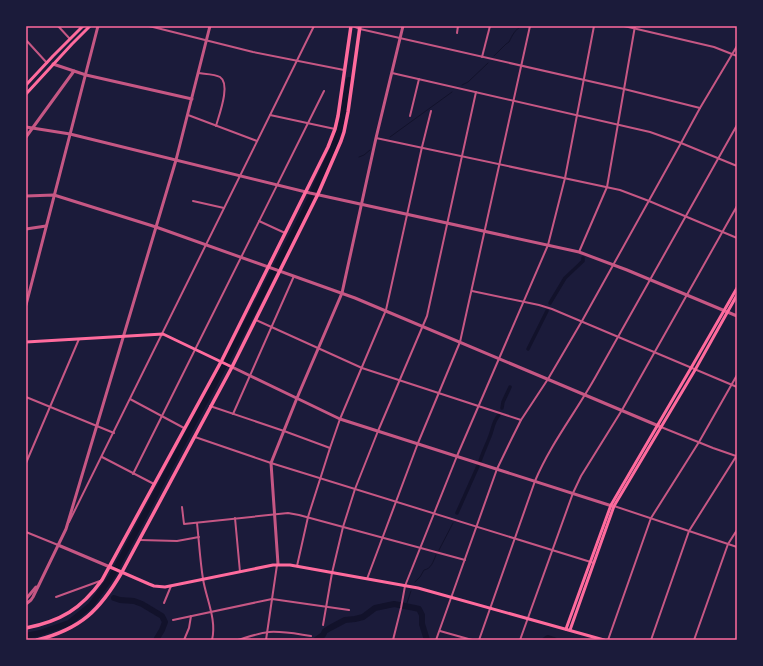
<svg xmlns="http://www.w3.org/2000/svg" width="763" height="666" viewBox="0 0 763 666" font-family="Montserrat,sans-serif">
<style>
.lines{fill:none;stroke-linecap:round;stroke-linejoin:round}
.stream{stroke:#12122b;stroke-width:1}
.canal{stroke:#12122b;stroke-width:3.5}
.river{stroke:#12122b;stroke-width:6}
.minor{stroke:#c65784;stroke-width:2}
.tertiary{stroke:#c65784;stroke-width:3}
.secondary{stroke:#ff6b9d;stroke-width:3}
.primary{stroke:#ff6b9d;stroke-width:3.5}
.neatline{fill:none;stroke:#ff6b9d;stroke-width:1.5}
</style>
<rect width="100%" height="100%" fill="#1b1b3a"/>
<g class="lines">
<g class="stream">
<path d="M494,56L506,44L509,42C512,36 515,29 522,26"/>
<path d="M462,85L468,82L488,63"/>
<path d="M390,137L452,92"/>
<path d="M359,157L364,155L370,150"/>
<path d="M327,161L329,162"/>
<path d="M439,550L453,523"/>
<path d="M415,582L420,577L424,570C431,569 433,562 436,555"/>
<path d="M406,606L411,591"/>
</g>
<g class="canal">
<path d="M550,303L565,278L583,261V258"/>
<path d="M528,349L547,311"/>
<path d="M502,408L503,402L510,387"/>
<path d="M480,461C483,452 487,444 490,436C493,429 493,421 499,415"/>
<path d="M457,513L478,466"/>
</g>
<g class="river">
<path d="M114,598L120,600L134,601L142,604L162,616L165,622L162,630L156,640"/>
<path d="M26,636L40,633L69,623L91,605L112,576L258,302L303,214L331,153L340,128L349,80"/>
<path d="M316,640L323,635L325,631L330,628L345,620L355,619L363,617L375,608L394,604L415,608L419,609L422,615V624L427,640"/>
<path d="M545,640L548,638L554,640"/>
</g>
<g class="minor">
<path d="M58,26L70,39"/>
<path d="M149,26L253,52L344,70"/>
<path d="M353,26L360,29L624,89L700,108"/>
<path d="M624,26L714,47L737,56"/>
<path d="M457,33L458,26"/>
<path d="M26,40L47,63"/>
<path d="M482,57L490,26"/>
<path d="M198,73C205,74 215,74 220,77C231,84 219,115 216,126"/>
<path d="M392,73L650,132L681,143L737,166"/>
<path d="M188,115L257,141"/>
<path d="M270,115L335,129"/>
<path d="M410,116L419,79"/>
<path d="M376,138L620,190L649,201L737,238"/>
<path d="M193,201L224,208"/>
<path d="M259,221L285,233"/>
<path d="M579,252L607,187L635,26"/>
<path d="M472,291L539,305L552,309L737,387"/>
<path d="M256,320L362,368L521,420"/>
<path d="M26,397L114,433"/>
<path d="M130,399L184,428"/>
<path d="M210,406L284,431L330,448"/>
<path d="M233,414L294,276"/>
<path d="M661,427L713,448L736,456"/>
<path d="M195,437L271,463L594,563"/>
<path d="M102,457L154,484"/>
<path d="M26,463L79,339"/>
<path d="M133,474L324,91"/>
<path d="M614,506L737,547"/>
<path d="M182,507L184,524L288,513L299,515L465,560"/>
<path d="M235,518L240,572"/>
<path d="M69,522L314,26"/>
<path d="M197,523C199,541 200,560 203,579C206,598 217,620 212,640"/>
<path d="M26,532L58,545"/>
<path d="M140,540L177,541L199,537"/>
<path d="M297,566L308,517L330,448L340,419L386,310L422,147L431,111"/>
<path d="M367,579L418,443L460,342L530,26"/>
<path d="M56,597L100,581"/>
<path d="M164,603L171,586"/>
<path d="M173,620L272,599L349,610"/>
<path d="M323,625L332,573L343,527L355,489L378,431L427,316L476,92"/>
<path d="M440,631L472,640"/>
<path d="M184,640L189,628L191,616"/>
<path d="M238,640C248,637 259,633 269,632C283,631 297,634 311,636"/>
<path d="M266,640L277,565"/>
<path d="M393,640L401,608L405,586L457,456L548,245L565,178L594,26"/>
<path d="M436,640L497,469L512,438L521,420L548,379L582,321L681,143L700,108L737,46"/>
<path d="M479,640L535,481C551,443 576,412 596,376C643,293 690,208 737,125"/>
<path d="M520,640L573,493L581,476L622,410L737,206"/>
<path d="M608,640L651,518L699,442L737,375"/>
<path d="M651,640L689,531L737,455"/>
<path d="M694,640L728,544L737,530"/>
<path d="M736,640L737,637"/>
</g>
<g class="tertiary">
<path d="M53,64L86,75L192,99"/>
<path d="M26,127L70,134L310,193L579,252L627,270L737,316"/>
<path d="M26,137L74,71"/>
<path d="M26,196L54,195L156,227L355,298L661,427"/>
<path d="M26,229L46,226"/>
<path d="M26,305L98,26"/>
<path d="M232,367L340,419L612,506"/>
<path d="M58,545L110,567"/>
<path d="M278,564L271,463L297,398L342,293L376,138L403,26"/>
<path d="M26,599L36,587"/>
<path d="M26,604L31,600L33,597L66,529L176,160L210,26"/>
</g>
<g class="secondary">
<path d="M26,85L53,56L83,26"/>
<path d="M26,94L72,44L90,26"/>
<path d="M26,342L163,334L232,367"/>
<path d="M110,567L149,584L154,586L165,587L273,565H290L418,588L604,640"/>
<path d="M566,629L611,505L691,368L737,288"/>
<path d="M570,630L614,506L695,370L737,295"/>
</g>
<g class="primary">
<path d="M26,628C61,621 81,609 102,580L222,360L328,147L335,129L338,116L351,26"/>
<path d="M37,640C81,629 100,610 122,572L232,367L318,194L341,141L344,132L348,112L360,26"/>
</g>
</g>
<rect width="763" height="666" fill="none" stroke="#1b1b3a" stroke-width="54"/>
<rect x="27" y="27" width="709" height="612" class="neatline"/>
</svg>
